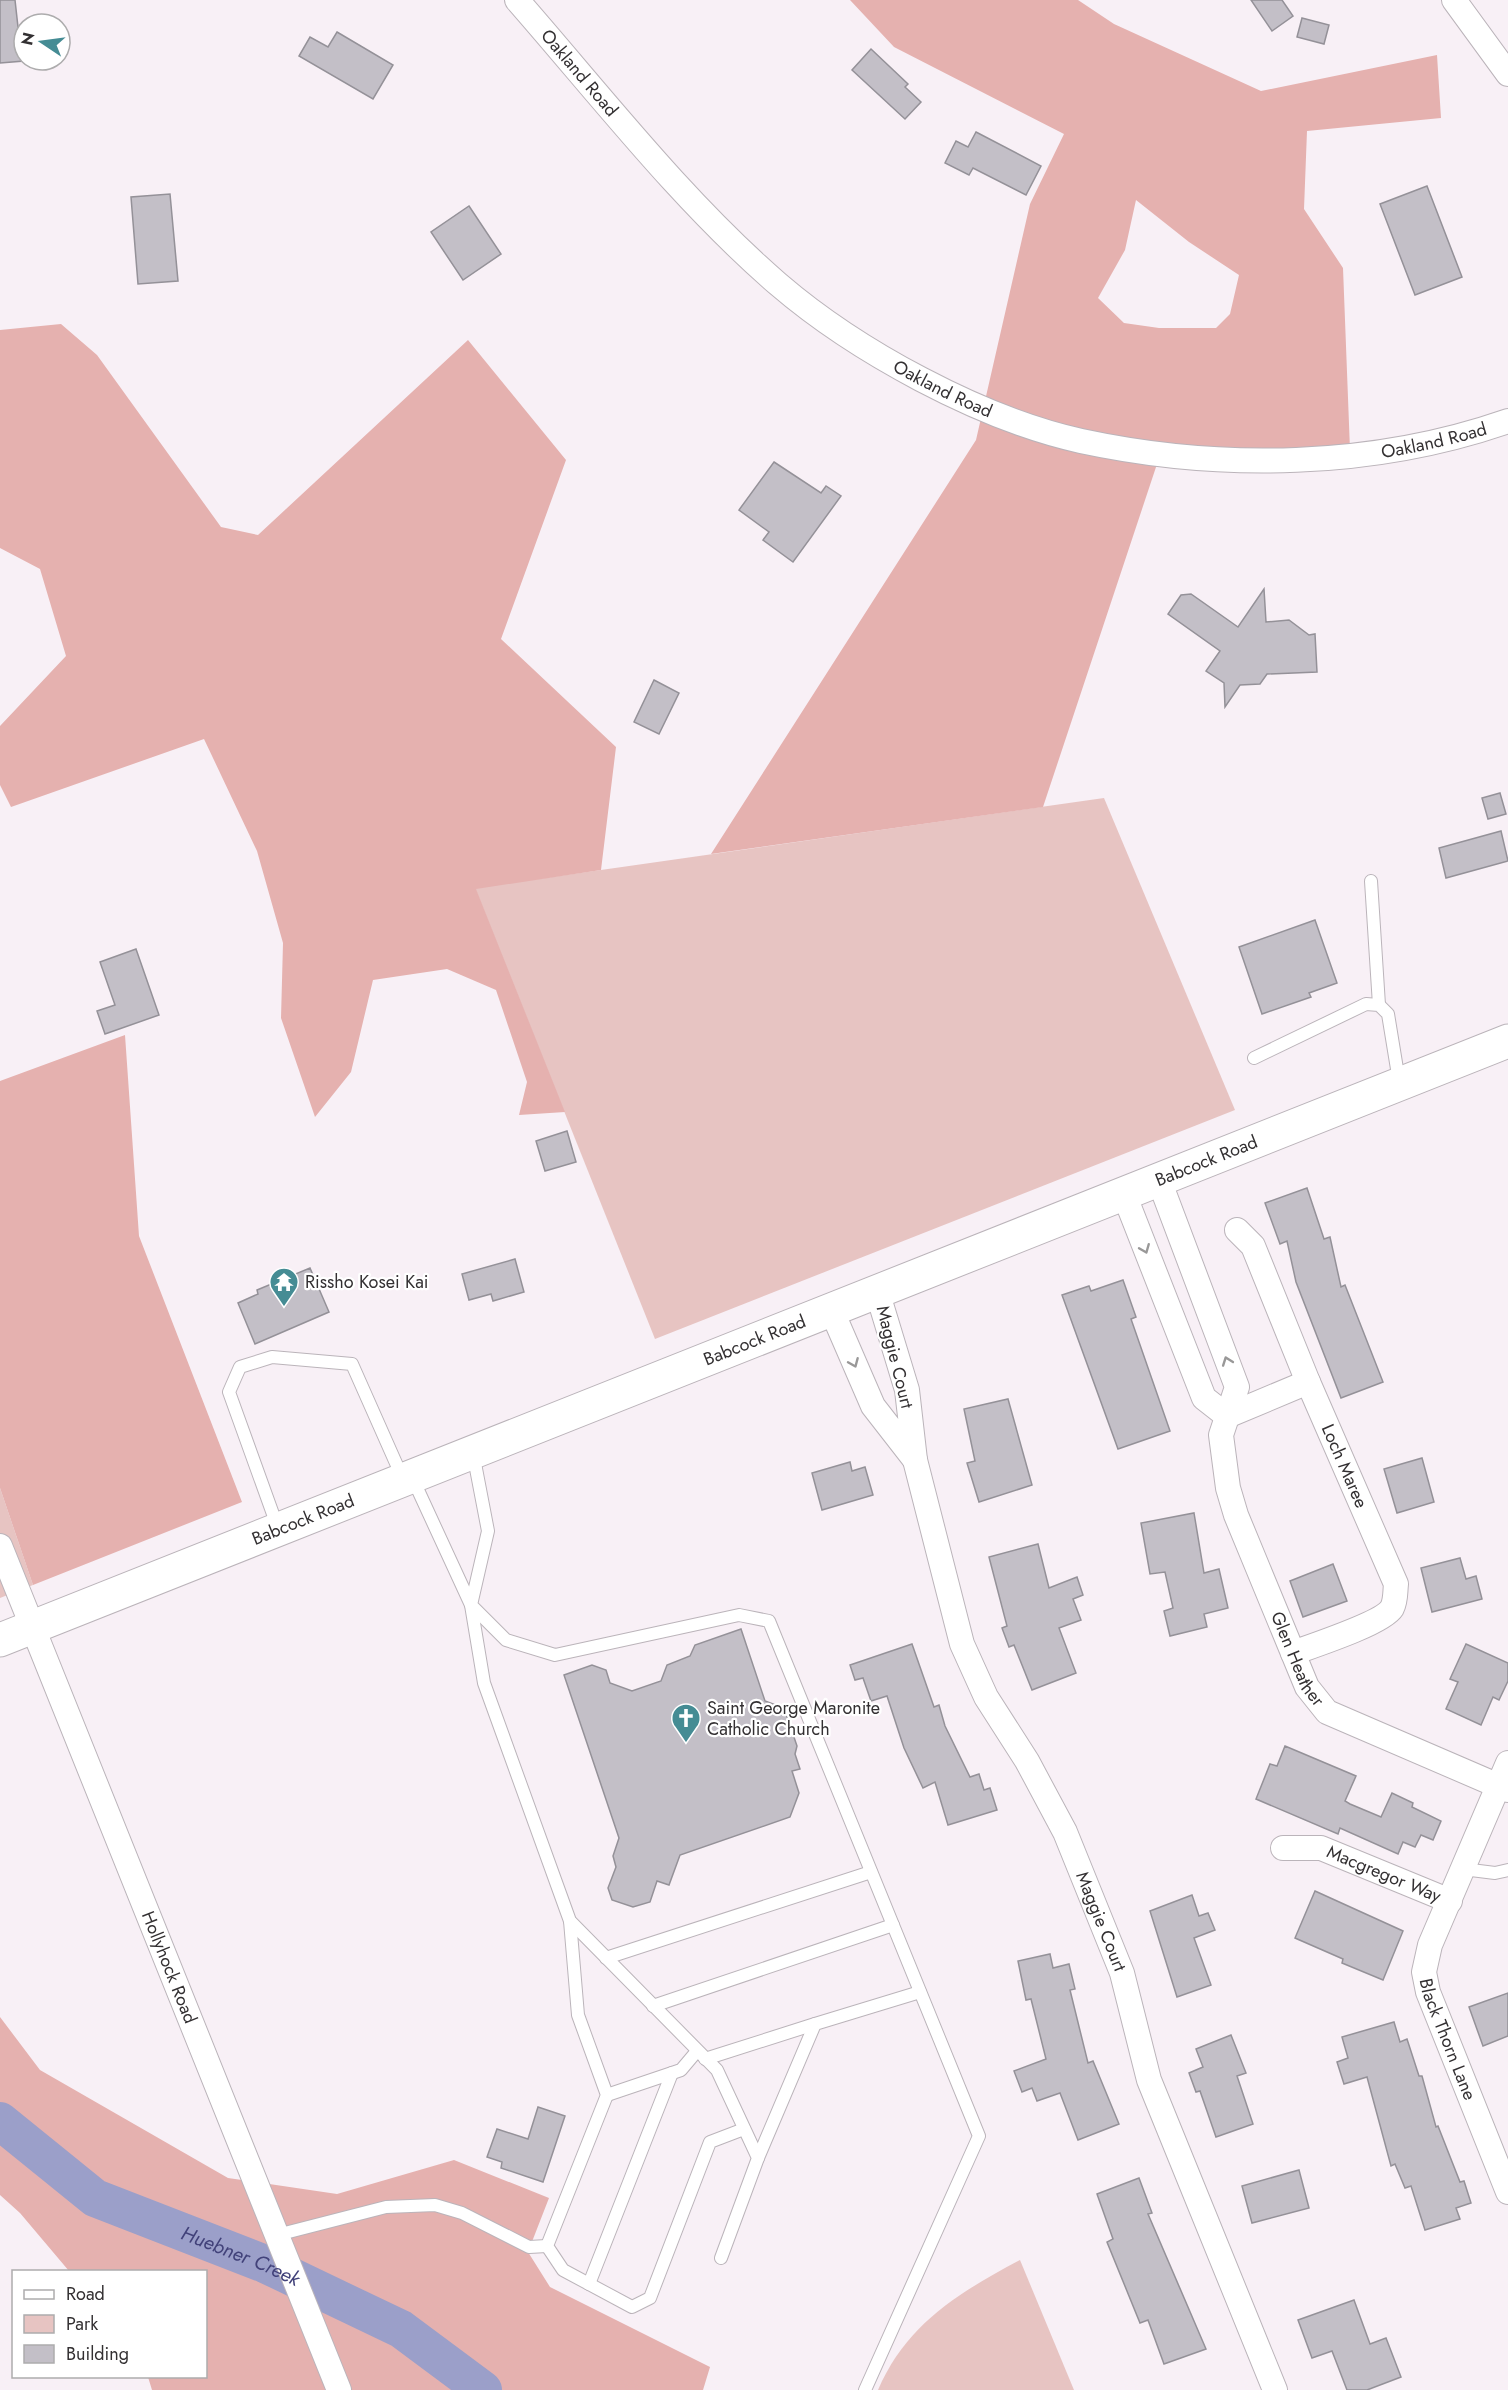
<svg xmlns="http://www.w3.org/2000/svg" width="1508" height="2390" viewBox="0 0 1508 2390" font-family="Jost,sans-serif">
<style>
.green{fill:#e7c4c2}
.forest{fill:#e5b1af;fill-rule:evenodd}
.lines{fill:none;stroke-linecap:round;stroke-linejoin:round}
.river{stroke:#9b9fc9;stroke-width:38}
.building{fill:#c3bfc7;stroke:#949198;stroke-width:1.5}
.service-casing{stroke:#bbb4ba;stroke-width:14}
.minor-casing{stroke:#bbb4ba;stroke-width:26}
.secondary-casing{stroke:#bbb4ba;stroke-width:35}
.service{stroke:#fff;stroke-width:12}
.minor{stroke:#fff;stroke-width:24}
.secondary{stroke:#fff;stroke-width:33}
.oneway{stroke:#999898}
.labels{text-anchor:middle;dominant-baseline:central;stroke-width:4.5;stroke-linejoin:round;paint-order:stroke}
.street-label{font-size:18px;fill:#333032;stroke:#fff}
.poi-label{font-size:18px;fill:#333032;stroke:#fff;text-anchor:start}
.water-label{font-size:20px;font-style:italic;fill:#42427a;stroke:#fff}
</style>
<rect width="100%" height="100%" fill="#f8f0f6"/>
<g class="green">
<path d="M1104,798L1235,1110L655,1339L475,888Z"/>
<path d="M0,1488L33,1585L0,1598Z"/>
<path d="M1020,2260L1074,2390H878C906,2324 960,2292 1020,2260Z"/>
</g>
<g class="forest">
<path d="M850,0H1078L1114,24L1261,91L1437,55L1441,118L1307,131L1304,209L1343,268L1350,450L1230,452L1163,446L1043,807L711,854L976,440L1030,204L1064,134L894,47ZM1136,200L1189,242L1239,275L1230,314L1216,328H1159L1124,323L1098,298L1125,250Z"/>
<path d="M61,324L97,355L221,527L258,535L468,340L566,460L501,639L616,747L601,870L476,889L565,1112L519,1115L527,1082L496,990L447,969L373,980L351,1072L315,1117L281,1018L283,943L257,851L204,739L11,807L0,785V726L66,656L40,569L0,548V330Z"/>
<path d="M125,1035L139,1236L242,1502L33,1585L0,1488V1081Z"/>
<path d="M0,2017L40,2070L228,2178L337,2194L454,2160L549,2198L528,2252L550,2287L710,2367L703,2390H152L148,2377L206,2376V2272L69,2271L20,2213L0,2195Z"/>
</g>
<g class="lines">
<path class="river" id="s1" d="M0,2121L95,2198L265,2264L401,2329L483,2390"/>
</g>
<g class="building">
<path d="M0,0H15L19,36L24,35V61L0,63Z"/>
<path d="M1251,0H1282L1293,16L1272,31Z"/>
<path d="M1302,18L1329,25L1324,44L1297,37Z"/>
<path d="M337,32L393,65L373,99L299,56L310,37L328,47Z"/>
<path d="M871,49L908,84L905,87L921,102L905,119L852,70Z"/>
<path d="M976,132L1041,166L1026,195L973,168L969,175L945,163L956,141L968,147Z"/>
<path d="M1427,186L1462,277L1415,295L1380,204Z"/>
<path d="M170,194L178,281L138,284L131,197Z"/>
<path d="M469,206L501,254L463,280L431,232Z"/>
<path d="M774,462L821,493L826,486L841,496L793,562L763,540L769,532L739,510Z"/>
<path d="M1264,589L1266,622L1289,620L1309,635L1315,634L1317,672L1267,674L1260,684L1240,685L1225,707L1224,683L1206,671L1220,651L1168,614L1181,595L1191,594L1238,627Z"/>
<path d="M654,680L679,693L659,734L634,722Z"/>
<path d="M1500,793L1506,814L1488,819L1482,798Z"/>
<path d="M1501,831L1508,861L1446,878L1439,848Z"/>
<path d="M1315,920L1337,983L1309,993L1311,997L1262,1014L1239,947Z"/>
<path d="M136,949L159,1015L105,1034L97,1011L115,1005L100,962Z"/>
<path d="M567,1131L576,1162L545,1171L536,1141Z"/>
<path d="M1307,1188L1324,1239L1330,1237L1341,1287L1345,1285L1383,1382L1341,1398L1296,1282L1287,1241L1280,1244L1265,1203Z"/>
<path d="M515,1259L524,1292L493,1301L491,1294L469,1300L462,1274Z"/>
<path d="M310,1268L329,1312L255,1344L238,1303L258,1294L257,1290Z"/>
<path d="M1123,1280L1136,1317L1131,1319L1170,1431L1118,1449L1062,1295L1089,1286L1091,1291Z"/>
<path d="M1008,1399L1032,1485L979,1502L967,1463L975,1461L964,1409Z"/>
<path d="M1422,1458L1434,1502L1397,1513L1384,1469Z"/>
<path d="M850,1462L852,1471L865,1467L873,1495L822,1510L812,1473Z"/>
<path d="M1194,1513L1204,1573L1219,1569L1228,1608L1204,1614L1207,1627L1170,1636L1164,1611L1173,1608L1165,1572L1150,1574L1141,1523Z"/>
<path d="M1038,1544L1049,1588L1077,1577L1083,1595L1073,1599L1081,1620L1059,1628L1076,1673L1032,1690L1014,1645L1009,1647L1002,1628L1007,1626L989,1557Z"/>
<path d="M1460,1558L1466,1579L1476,1576L1482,1599L1432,1612L1421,1568Z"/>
<path d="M1333,1564L1347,1601L1303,1617L1290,1581Z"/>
<path d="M741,1629L765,1701L784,1708L797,1746L795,1754L800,1769L792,1771L799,1793L790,1817L680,1855L669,1885L657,1881L650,1902L633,1907L612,1900L608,1888L616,1867L613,1856L619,1838L564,1675L592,1665L606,1670L610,1683L632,1691L661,1681L667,1665L690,1656L695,1645Z"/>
<path d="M912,1644L934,1707L939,1705L945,1726L970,1777L979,1774L984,1790L990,1788L997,1810L948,1825L935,1782L923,1788L904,1748L887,1696L871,1701L863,1678L855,1680L850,1665Z"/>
<path d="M1466,1644L1508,1663V1681L1499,1700L1493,1697L1481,1725L1446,1709L1458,1682L1450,1679Z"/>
<path d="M1285,1746L1356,1776L1345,1801L1350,1804L1381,1817L1392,1793L1413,1803L1412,1807L1441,1821L1433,1840L1421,1835L1415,1847L1403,1842L1398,1854L1340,1828L1338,1834L1256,1799L1270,1764L1277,1766Z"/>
<path d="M1315,1891L1403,1931L1383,1980L1342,1963L1343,1959L1295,1938Z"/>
<path d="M1192,1895L1199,1916L1208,1913L1215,1930L1194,1938L1211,1985L1177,1997L1150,1911Z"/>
<path d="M1050,1954L1053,1968L1069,1964L1075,1989L1070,1990L1088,2063L1093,2061L1119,2124L1078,2140L1060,2093L1037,2101L1032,2088L1022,2092L1014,2071L1046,2059L1031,1999L1026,2000L1018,1961Z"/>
<path d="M1508,1993V2036L1483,2046L1469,2007Z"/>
<path d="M1394,2022L1400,2042L1407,2039L1419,2076H1422L1436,2127L1438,2126L1460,2182L1464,2181L1471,2203L1456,2208L1460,2219L1425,2230L1411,2186L1405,2188L1395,2164L1391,2166L1367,2077L1344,2084L1337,2062L1348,2058L1342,2037Z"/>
<path d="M1231,2035L1246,2073L1237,2076L1253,2124L1216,2137L1200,2091L1196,2092L1189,2073L1203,2067L1196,2049Z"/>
<path d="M538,2107L565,2116L543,2182L501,2168L502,2162L487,2157L497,2129L528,2139Z"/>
<path d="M1299,2170L1309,2208L1252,2223L1242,2186Z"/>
<path d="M1139,2178L1152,2213L1148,2214L1206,2349L1164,2364L1148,2320L1140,2323L1107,2242L1113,2239L1097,2194Z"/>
<path d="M1354,2300L1370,2344L1386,2338L1401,2377L1367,2390H1347L1332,2351L1312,2358L1298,2320Z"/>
</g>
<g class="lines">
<g class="service-casing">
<g id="service">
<path d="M1371,881L1379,1005"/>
<path d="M1254,1058L1366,1004L1379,1005L1388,1014L1399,1081"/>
<path d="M473,1453L488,1531L471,1605L506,1640L555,1655L739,1615L769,1621L979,2136L865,2390"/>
<path d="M412,1477L471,1605L484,1683L570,1921L717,2070L758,2158L721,2258"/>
<path d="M278,1528L229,1392L240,1367L272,1357L352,1364L403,1479"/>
<path d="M1463,1869L1495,1873L1508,1870"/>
<path d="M570,1921L578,2015L607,2095L547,2246L563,2270L632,2307L650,2298L710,2142L744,2129"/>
<path d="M606,1958L871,1872"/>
<path d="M653,2006L893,1925"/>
<path d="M705,2059L815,2024"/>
<path d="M607,2095L681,2070L697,2051"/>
<path d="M758,2158L815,2024L920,1992"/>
<path d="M277,2235L386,2207L435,2205L462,2213L529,2247L547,2246"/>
<path d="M589,2284L672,2073"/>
</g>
</g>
<g class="minor-casing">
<g id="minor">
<path id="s2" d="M517,0C601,96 681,200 778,284C856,351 981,419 1081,441C1221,471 1373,468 1508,421"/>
<path d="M1454,0L1508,74"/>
<path id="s3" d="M1159,1180L1237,1387L1221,1435L1228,1488L1236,1515L1307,1687L1327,1712L1508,1790"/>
<path d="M1124,1194L1204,1398L1227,1416"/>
<path id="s4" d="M1237,1230L1253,1246L1308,1382L1396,1584C1395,1592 1396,1600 1392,1608C1383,1623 1312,1646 1293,1653"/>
<path d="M831,1309L873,1406L915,1460L907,1390L877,1291"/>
<path d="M1227,1416L1308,1382"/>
<path id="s5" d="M915,1460L962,1644L986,1697L1027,1761L1065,1832L1122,1973L1149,2080L1275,2390"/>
<path id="s6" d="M0,1546L339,2390"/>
<path id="s7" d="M1508,1763L1430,1945L1424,1972L1428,1992L1508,2192"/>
<path id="s8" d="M1283,1848H1321L1450,1901"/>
</g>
</g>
<g class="secondary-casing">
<g id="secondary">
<path id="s9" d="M0,1640L1508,1041"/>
</g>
</g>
<use href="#service" class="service"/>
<use href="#minor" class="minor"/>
<use href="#secondary" class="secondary"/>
</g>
<defs><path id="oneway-chevron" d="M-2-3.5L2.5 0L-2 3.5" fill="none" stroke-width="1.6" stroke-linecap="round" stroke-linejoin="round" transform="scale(1.5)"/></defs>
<g class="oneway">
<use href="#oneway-chevron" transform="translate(1145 1249) rotate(68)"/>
<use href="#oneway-chevron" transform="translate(1227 1361) rotate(-110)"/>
<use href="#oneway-chevron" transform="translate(854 1363) rotate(67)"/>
</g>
<defs>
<g id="temple-pin" transform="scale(1.5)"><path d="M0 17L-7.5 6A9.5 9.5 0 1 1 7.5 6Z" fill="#458c94" stroke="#fff"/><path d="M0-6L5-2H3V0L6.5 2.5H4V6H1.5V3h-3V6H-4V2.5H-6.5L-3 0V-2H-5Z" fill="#fff"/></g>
<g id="church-pin" transform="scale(1.5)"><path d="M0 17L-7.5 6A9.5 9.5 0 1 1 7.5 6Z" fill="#458c94" stroke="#fff"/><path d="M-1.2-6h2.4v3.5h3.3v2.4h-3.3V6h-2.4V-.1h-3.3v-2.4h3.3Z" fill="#fff"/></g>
</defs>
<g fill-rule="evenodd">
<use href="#temple-pin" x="284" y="1282"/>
<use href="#church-pin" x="686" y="1718"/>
</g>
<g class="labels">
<g class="street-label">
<text stroke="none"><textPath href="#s2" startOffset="96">Oakland Road</textPath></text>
<text stroke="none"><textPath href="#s2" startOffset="582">Oakland Road</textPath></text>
<text stroke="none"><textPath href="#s2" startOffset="1086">Oakland Road</textPath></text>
<text stroke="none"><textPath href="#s9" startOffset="1298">Babcock Road</textPath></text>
<text stroke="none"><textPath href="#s9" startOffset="812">Babcock Road</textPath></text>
<text transform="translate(895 1357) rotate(76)">Maggie Court</text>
<text stroke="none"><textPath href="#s4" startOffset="261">Loch Maree</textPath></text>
<text stroke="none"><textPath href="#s9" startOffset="326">Babcock Road</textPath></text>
<text stroke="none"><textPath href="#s3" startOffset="510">Glen Heather</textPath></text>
<text stroke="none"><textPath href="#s8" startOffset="106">Macgregor Way</textPath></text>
<text stroke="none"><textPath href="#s5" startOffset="501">Maggie Court</textPath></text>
<text stroke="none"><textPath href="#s6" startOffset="454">Hollyhock Road</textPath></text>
<text stroke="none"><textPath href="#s7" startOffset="297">Black Thorn Lane</textPath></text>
</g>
<g class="poi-label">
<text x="305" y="1282">Rissho Kosei Kai</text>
<text x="707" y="1708">Saint George Maronite<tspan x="707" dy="21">Catholic Church</tspan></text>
</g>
<g class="water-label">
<text stroke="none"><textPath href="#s1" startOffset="279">Huebner Creek</textPath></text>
</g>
</g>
<rect x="12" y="2270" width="195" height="108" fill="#ffffff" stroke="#adacad" stroke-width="1.5"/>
<rect x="24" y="2290" width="30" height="9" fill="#ffffff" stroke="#adacad" stroke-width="1.5"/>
<text x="66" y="2300" font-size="18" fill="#333032">Road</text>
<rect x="24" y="2315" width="30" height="18" fill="#e7c4c2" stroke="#adacad" stroke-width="1.5"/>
<text x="66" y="2330" font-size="18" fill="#333032">Park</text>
<rect x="24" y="2345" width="30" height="18" fill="#c3bfc7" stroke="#adacad" stroke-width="1.5"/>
<text x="66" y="2360" font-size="18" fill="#333032">Building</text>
<g transform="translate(42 42) rotate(283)"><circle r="28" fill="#ffffff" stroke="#adacad" stroke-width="1.5"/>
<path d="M0-4.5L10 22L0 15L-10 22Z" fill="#458c94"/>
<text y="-9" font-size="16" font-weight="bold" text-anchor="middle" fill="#333032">N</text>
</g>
</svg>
